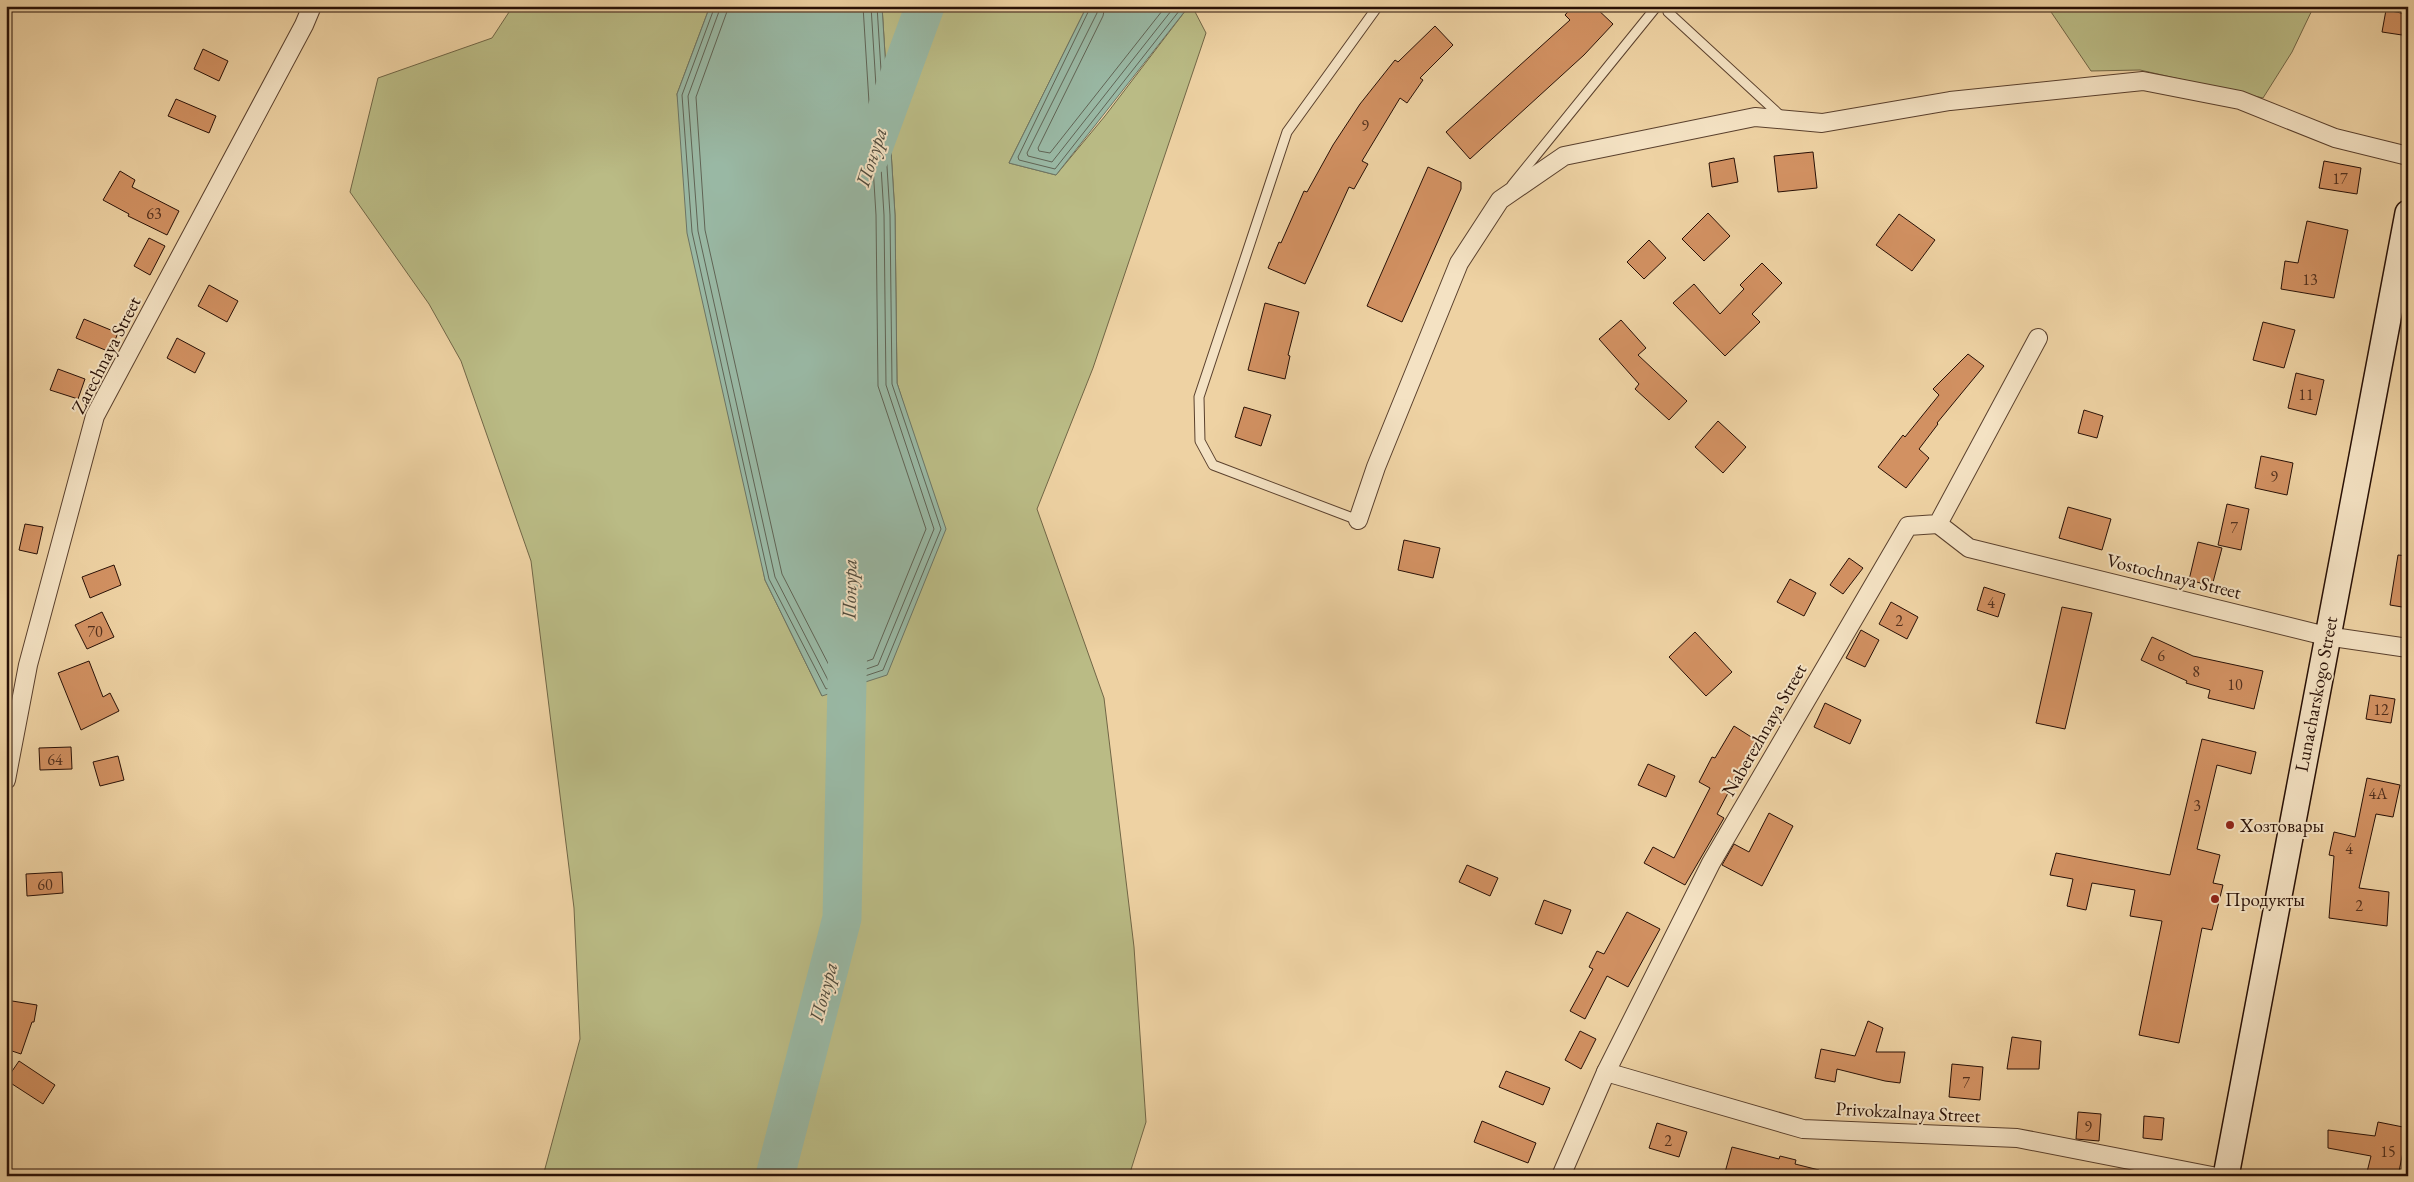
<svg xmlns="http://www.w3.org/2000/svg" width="2414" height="1182" viewBox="0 0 2414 1182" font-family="'EB Garamond',serif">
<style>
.green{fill:#babb85;stroke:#716646}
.water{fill:#99b8a4;stroke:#6c7565}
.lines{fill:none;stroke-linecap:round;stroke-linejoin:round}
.shore{stroke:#606455;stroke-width:1}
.river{stroke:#99b8a4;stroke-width:39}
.building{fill:#d29162;stroke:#281006}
.lane-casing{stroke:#5a402d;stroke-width:11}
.street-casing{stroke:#5a402d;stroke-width:20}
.secondary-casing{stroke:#281006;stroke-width:28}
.lane{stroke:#f4e2c3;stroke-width:9}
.street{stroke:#f4e2c3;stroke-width:18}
.secondary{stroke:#f4e2c3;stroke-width:25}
.poi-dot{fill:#8f2418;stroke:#f4e2c3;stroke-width:2}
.labels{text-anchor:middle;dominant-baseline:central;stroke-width:4;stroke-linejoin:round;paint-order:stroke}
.number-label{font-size:16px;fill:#52301d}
.street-label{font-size:19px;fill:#281006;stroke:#f4e2c3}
.poi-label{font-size:19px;fill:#281006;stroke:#f4e2c3;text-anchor:start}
.water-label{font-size:20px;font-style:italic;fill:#504b3d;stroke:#f4e2c3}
</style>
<rect width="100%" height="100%" fill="#eed2a3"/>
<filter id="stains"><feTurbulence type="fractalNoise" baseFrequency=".004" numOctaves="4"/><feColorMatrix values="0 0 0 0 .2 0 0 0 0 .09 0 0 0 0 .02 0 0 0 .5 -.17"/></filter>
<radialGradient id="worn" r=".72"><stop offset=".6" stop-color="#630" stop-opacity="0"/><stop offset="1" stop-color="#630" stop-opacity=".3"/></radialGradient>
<g class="green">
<path d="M513,6H710L677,94L765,580L822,696L919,454L897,383L895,215L882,6H1087L1009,163L1056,175L1105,116L1189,6H1192L1206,33L1093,368L1037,509L1104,698L1134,947L1146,1122L1129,1176H543L580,1039L574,908L531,561L461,361L429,304L350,192L378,78L492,38Z"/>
<path d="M2047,6H2117L2119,9L2123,6H2314L2292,52L2263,98L2140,70L2091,71Z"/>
</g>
<g class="water">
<path d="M710,6H882L895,215L897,383L946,529L887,675L822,696L765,580L687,233L677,94Z"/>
<path d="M1087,6H1189L1056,175L1009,163Z"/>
</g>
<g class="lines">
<g class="shore">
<path d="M715,6L682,95L692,232L769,579L826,689L883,670L941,529L892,384L890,215L877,6"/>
<path d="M721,6L688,96L698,231L775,577L829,682L878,665L934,529L886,385L884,215L871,6"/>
<path d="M729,6L696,97L705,230L782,574L833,673L873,659L926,529L878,386L876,215L863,6"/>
<path d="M1091,6L1018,157L1019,160L1055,169L1183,6"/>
<path d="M1098,6L1097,13L1027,153L1028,156L1052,162L1175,6"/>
<path d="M1105,6L1103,16L1038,148L1039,151L1050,153L1166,6"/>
</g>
<g class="river">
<path d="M870,156L925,6"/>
<path d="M775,1176L842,918L848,635"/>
</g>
</g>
<g class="building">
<path d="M1573,6H1594L1613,24L1584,55L1470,159L1446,132L1570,20L1565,15Z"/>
<path d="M2386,10L2406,14L2402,35L2382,32Z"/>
<path d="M1435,26L1453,45L1420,78L1423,80L1407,103L1400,98L1362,161L1368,164L1354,189L1349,187L1305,284L1268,268L1279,242L1281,243L1304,191L1307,192L1333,145L1360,104L1395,60L1398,62Z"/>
<path d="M203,49L228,61L219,81L194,69Z"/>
<path d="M176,99L216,116L209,133L168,116Z"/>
<path d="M1813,152L1817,188L1778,192L1774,156Z"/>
<path d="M1734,158L1738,182L1712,187L1709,163Z"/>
<path d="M2324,161L2361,168L2357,194L2319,188Z"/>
<path d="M1428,167L1461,182V189L1402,322L1367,306Z"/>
<path d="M120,171L135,180L132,187L179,211L167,235L128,216L129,214L103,200Z"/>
<path d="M1708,213L1730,236L1704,261L1682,239Z"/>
<path d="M1899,214L1935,240L1912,271L1876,245Z"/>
<path d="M2307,221L2348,230L2334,298L2281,289L2285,261L2298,263Z"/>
<path d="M149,238L165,246L150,275L134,266Z"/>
<path d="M1649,240L1666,258L1644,279L1627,262Z"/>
<path d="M1762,263L1782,283L1752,314L1760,322L1725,356L1673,303L1694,284L1720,314L1744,289L1740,285Z"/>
<path d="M209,285L238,301L227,322L198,306Z"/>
<path d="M1265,303L1299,312L1288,355L1290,356L1285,379L1248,370Z"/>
<path d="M84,319L118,333L110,352L76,338Z"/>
<path d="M1621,320L1646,348L1638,355L1687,401L1669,420L1635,389L1639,384L1599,339Z"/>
<path d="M2263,322L2295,330L2284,368L2253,360Z"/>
<path d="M177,338L205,353L195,373L167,358Z"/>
<path d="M1968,354L1984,366L1937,423L1938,424L1919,449L1929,458L1906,488L1878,467L1903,435L1905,437L1939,395L1933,389Z"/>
<path d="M58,369L85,379L78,399L50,390Z"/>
<path d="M2296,373L2324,380L2316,415L2288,408Z"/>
<path d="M1244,407L1271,415L1261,446L1235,437Z"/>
<path d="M2084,410L2103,416L2097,438L2078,433Z"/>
<path d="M1718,421L1746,447L1723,473L1695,447Z"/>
<path d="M2261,456L2293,463L2287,495L2255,488Z"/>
<path d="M2227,504L2249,509L2241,550L2218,545Z"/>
<path d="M2068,507L2111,519L2102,550L2059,538Z"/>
<path d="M25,524L43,527L37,554L19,550Z"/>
<path d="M1404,540L1440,548L1433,578L1398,570Z"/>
<path d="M2198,542L2222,548L2212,586L2189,580Z"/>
<path d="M2398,555L2408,556V608L2390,605Z"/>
<path d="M1849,558L1863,568L1843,594L1830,585Z"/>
<path d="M114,565L121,585L90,598L82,577Z"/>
<path d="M1790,579L1816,593L1804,616L1777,602Z"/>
<path d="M1984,587L2005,594L1998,617L1977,610Z"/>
<path d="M1891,602L1918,617L1907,639L1879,624Z"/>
<path d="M2062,607L2092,613L2065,729L2036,723Z"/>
<path d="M102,612L114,637L87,649L75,625Z"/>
<path d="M1861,630L1879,640L1865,667L1846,658Z"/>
<path d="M1695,632L1732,672L1706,696L1669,657Z"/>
<path d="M2152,637L2193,656L2263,671L2254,709L2208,698L2210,690L2186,683L2187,681L2141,660Z"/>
<path d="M89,661L103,697L110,693L119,711L81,730L58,673Z"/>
<path d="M2370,695L2395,699L2391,723L2366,719Z"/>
<path d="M1825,703L1861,720L1850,744L1814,727Z"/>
<path d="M1734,726L1756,740L1717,814L1724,818L1685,885L1644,863L1653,847L1674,858L1710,788L1699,782L1712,757L1715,758Z"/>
<path d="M2202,739L2256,752L2251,774L2217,765L2197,849L2220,855L2213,883L2223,885L2212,930L2202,928L2179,1043L2139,1035L2162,921L2130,916L2135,890L2092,883L2086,910L2067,906L2073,879L2050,875L2056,853L2170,875Z"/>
<path d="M71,747L72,769L40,770L39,748Z"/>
<path d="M118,756L124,780L100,786L93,762Z"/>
<path d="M1648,764L1675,776L1666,797L1638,785Z"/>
<path d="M2367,778L2400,785L2393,817L2376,814L2359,888L2389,892L2387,926L2329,918L2334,856L2329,855L2334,832L2355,837Z"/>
<path d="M1769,813L1793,826L1762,886L1722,865L1734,844L1749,852Z"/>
<path d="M1467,865L1498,878L1490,896L1459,882Z"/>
<path d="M62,872L63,893L27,896L26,874Z"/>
<path d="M1544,900L1571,910L1562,934L1535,924Z"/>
<path d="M1627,912L1660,929L1628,987L1607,976L1585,1019L1570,1011L1593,969L1589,967L1597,951L1604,954Z"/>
<path d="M6,1000L37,1005L34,1022H32L21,1054L6,1049Z"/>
<path d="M1868,1021L1883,1028L1876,1052H1905L1900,1083L1885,1081L1837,1069L1835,1082L1815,1078L1821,1049L1855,1056Z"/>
<path d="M1580,1031L1596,1039L1581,1069L1565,1060Z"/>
<path d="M2012,1037L2041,1041L2039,1069H2007Z"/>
<path d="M19,1061L55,1085L43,1104L6,1080Z"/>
<path d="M1952,1064L1983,1067L1980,1100L1949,1097Z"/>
<path d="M1506,1071L1550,1088L1543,1105L1499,1087Z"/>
<path d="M2078,1112L2101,1114L2099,1141L2076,1139Z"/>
<path d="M2144,1116L2164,1118L2162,1140L2143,1138Z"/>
<path d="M1482,1121L1536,1143L1528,1163L1474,1142Z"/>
<path d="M2378,1122L2408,1128L2398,1176L2367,1172L2371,1156L2328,1148V1130L2375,1136Z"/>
<path d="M1657,1123L1687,1132L1679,1157L1649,1148Z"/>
<path d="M1732,1147L1779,1159L1780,1156L1796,1160L1795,1164L1819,1170V1176H1724Z"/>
</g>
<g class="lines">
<g class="lane-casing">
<g id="lane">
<path d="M1667,6L1668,12L1783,118"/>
<path d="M1512,185L1657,6"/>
<path d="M1358,520L1213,465L1200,441L1199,397L1287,132L1378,6"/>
</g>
</g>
<g class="street-casing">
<g id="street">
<path d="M1358,520L1376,467L1459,263L1500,200L1564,156L1755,117L1822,123L1950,101L2143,81L2240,100L2335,138L2408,156"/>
<path d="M1938,524L1969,548L2326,636L2408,648"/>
<path d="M6,780L28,665L95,416L304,25L312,6"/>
<path d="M1606,1072L1803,1129L2017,1138L2212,1176"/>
<path d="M1561,1176L1606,1072L1711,863L1908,526L1938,524L2038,338"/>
</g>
</g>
<g class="secondary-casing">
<path id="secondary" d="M2226,1176L2408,213"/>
</g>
<use href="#lane" class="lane"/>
<use href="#street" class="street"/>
<use href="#secondary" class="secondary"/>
</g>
<g class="poi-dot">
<circle cx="2230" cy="825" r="5"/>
<circle cx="2215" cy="899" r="5"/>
</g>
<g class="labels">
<g class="number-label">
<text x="1365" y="125">9</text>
<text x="2340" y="178">17</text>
<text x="154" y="213">63</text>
<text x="2310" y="279">13</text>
<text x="2306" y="394">11</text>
<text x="2274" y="476">9</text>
<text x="2234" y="527">7</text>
<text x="1991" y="602">4</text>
<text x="1899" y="620">2</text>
<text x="95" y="631">70</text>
<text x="2161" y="655">6</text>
<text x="2196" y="671">8</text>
<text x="2235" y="684">10</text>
<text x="2381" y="709">12</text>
<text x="55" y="759">64</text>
<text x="2378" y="793">4А</text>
<text x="2197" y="805">3</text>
<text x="2349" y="848">4</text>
<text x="45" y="884">60</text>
<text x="2359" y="905">2</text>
<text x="1966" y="1082">7</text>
<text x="2088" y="1126">9</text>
<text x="1668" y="1140">2</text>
<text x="2388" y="1151">15</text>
</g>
<g class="street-label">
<text transform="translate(106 355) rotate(-63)">Zarechnaya Street</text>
<text transform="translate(2174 576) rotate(14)">Vostochnaya Street</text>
<text transform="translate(2316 694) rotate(-79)">Lunacharskogo Street</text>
<text transform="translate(1764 730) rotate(-60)">Naberezhnaya Street</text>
<text transform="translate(1908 1112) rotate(3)">Privokzalnaya Street</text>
</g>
<g class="poi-label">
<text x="2240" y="825">Хозтовары</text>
<text x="2225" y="899">Продукты</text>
</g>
<g class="water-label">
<text transform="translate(871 157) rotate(-72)">Понура</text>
<text transform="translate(849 589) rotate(-89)">Понура</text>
<text transform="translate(823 992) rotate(-75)">Понура</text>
</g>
</g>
<rect width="2414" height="1182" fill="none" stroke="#eed2a3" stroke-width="25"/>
<rect x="8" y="8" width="2399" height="1167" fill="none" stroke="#281006" stroke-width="2.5"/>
<rect x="12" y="12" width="2389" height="1157" fill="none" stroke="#281006"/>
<rect width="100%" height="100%" filter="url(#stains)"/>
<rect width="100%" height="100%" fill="url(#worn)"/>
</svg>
